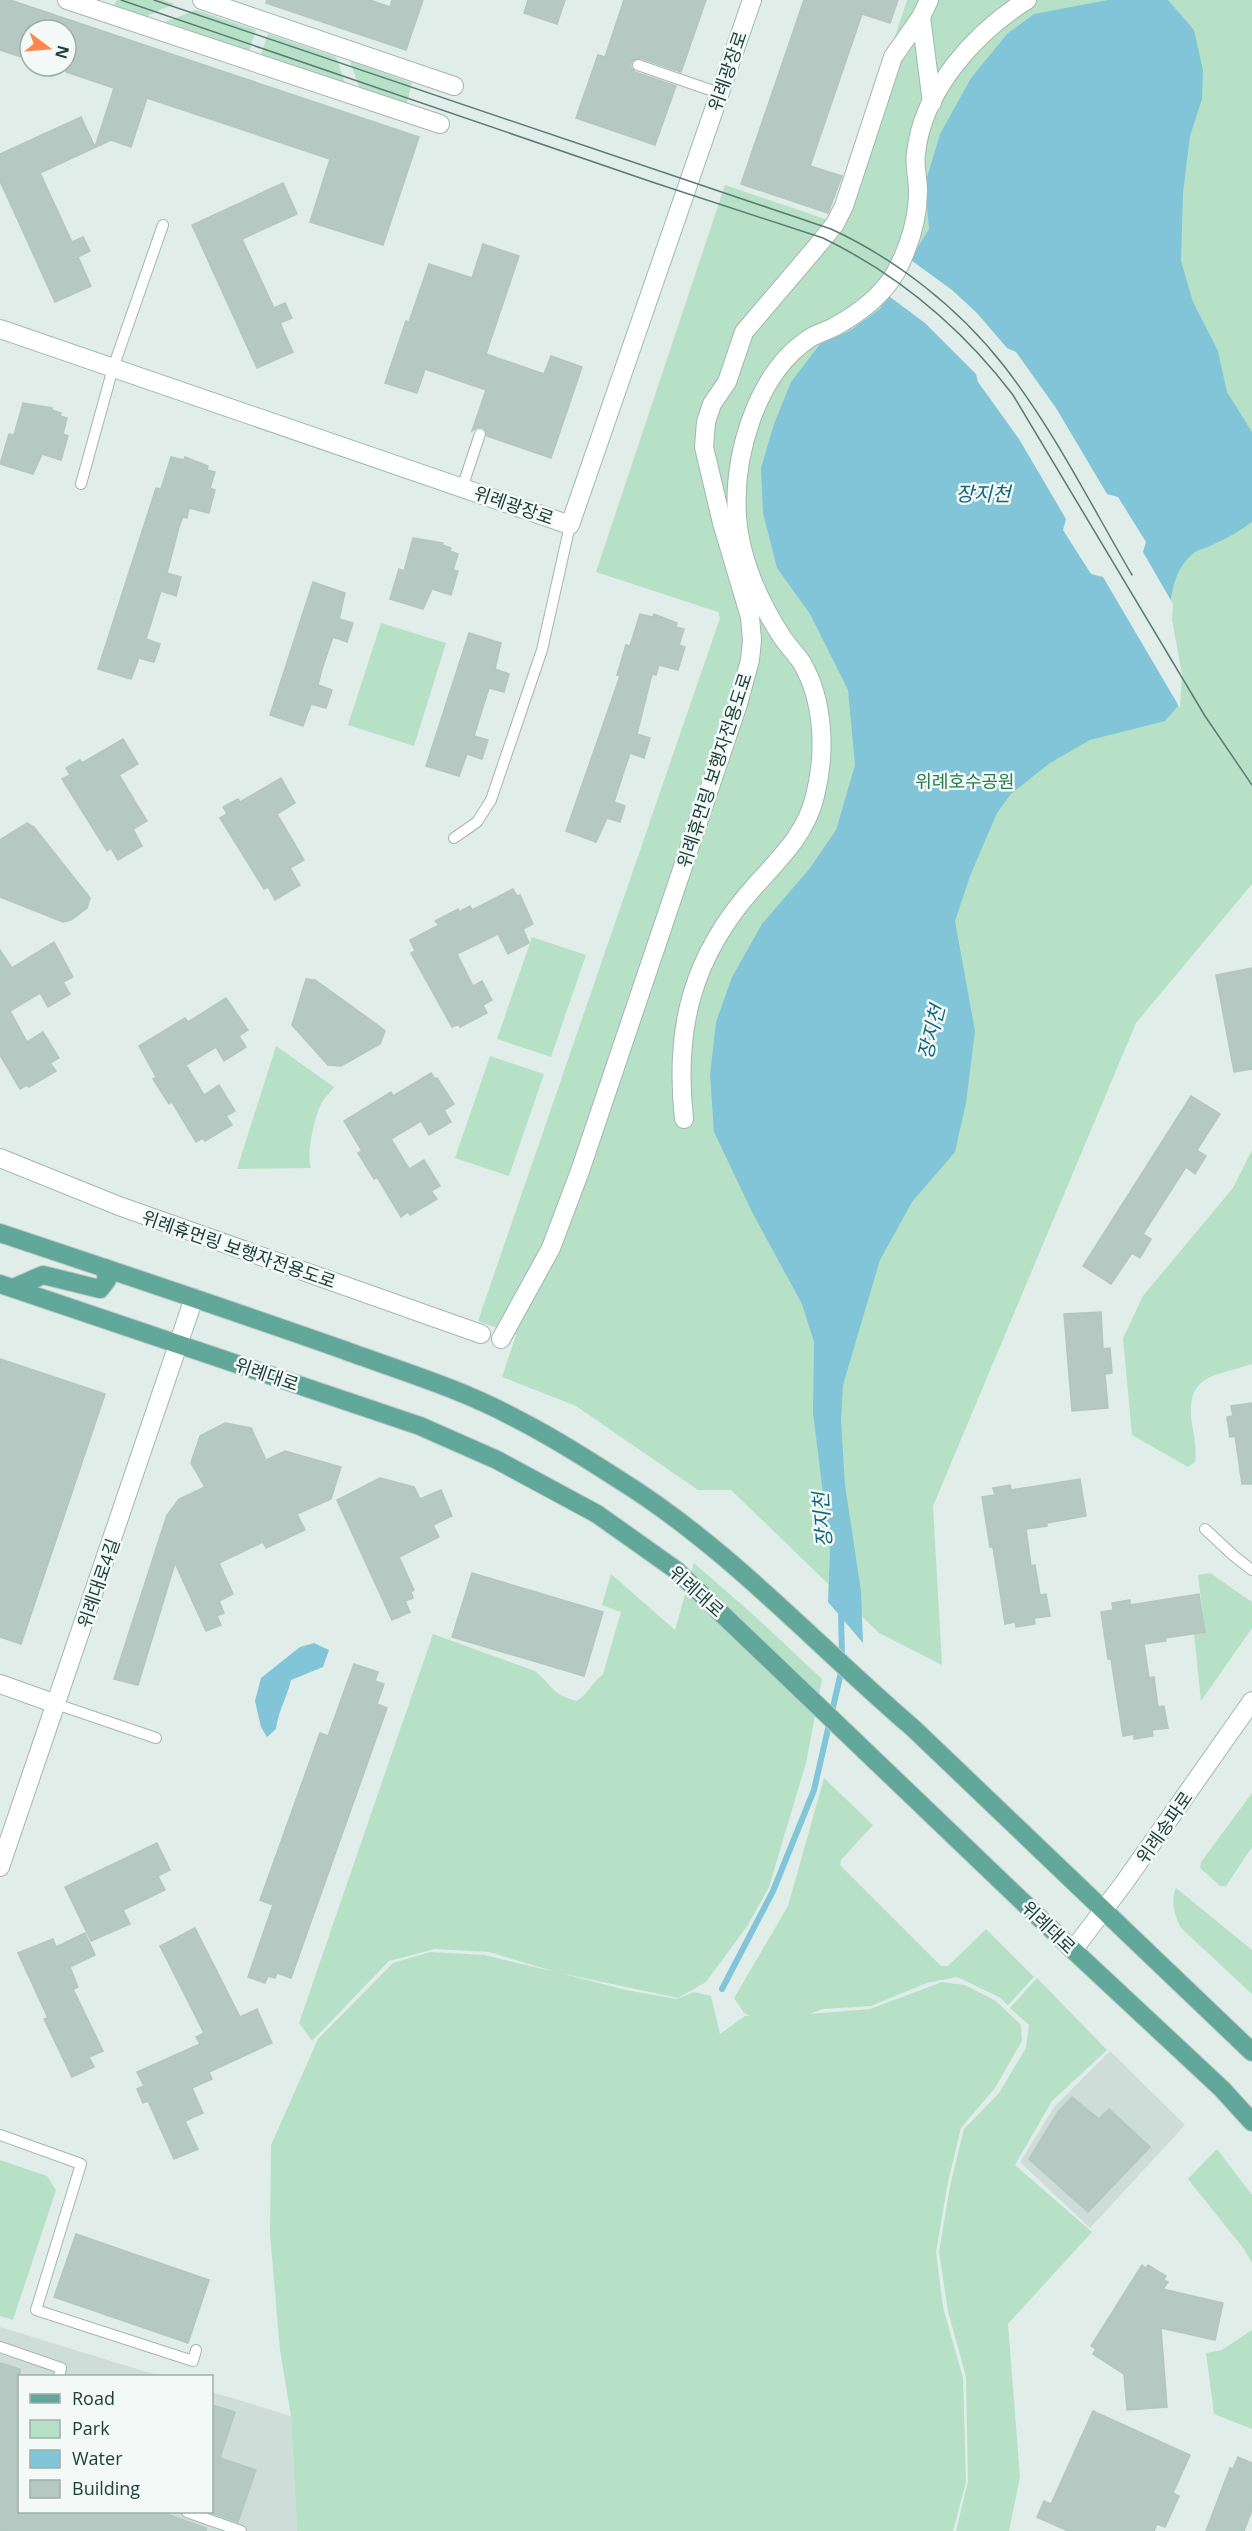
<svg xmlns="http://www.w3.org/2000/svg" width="1252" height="2531" viewBox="0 0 1252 2531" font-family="'Open Sans','Noto Sans KR',sans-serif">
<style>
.built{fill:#cfddd8}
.green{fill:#b7e1c6}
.water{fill:#83c5d8}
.pier{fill:#e1ede9}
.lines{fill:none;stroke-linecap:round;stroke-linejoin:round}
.stream{stroke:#83c5d8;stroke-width:6}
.building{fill:#b6c8c2;stroke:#b3c7c0;stroke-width:1.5}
.lane-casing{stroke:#a3b6b1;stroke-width:12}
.street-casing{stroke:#a3b6b1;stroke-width:20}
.secondary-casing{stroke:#9ebab2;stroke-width:20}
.primary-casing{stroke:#c0cac8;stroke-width:20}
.lane{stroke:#fff;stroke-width:10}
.street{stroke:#fff;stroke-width:18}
.secondary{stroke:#fff;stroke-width:18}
.primary{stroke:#61a79a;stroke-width:18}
.tram{stroke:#5a7b75;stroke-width:1.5}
.labels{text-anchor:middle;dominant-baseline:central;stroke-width:5;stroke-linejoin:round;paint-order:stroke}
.street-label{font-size:18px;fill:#1f4039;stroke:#f2f9f6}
.park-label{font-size:18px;fill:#257b4d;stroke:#f2f9f6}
.water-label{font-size:20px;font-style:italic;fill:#136782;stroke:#f2f9f6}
</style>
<rect width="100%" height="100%" fill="#e1ede9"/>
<g class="built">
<path d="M1110,2051L1185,2125L1090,2228L1020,2162L1054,2107Z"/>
<path d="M0,2327L160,2376H20V2512H212V2392L291,2416L297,2531H0Z"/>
</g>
<g class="green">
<path d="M117,0H163L174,4L145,17L113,6Z"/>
<path d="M907,0H1252V884L1136,1023L933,1506L942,1665L879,1633L731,1490H698L576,1406L502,1377L516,1335L478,1321L720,618L718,612L596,572L725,185L834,222Z"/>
<path d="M196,10L256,30L249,52L162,23Z"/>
<path d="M268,34L336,57L346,86L260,57Z"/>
<path d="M350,61L412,83L406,106L360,90Z"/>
<path d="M381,623L446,643L414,746L348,725Z"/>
<path d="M532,937L586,955L551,1057L497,1039Z"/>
<path d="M276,1046L334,1087C330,1093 323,1099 320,1106C314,1120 306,1155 311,1168L237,1169Z"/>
<path d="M490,1056L544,1074L509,1176L455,1158Z"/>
<path d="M1252,1150V1364C1213,1377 1185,1374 1192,1424C1194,1436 1197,1449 1195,1462L1188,1467L1132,1435L1123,1338L1143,1296L1233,1188Z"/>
<path d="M694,1563L757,1618L822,1679L806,1763L769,1887L748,1925L706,1982L678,1998L560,1973L626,1990L677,1999L694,1992L711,1996L720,2034L745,2016H750L744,2013L734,1998L788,1906L824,1778L873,1825L841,1860L840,1865L941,1966H948L986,1929L1034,1977L1008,2005L999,1997L957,1977L927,1983L871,2006L823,2009L809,2014L870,2009L942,1982L965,1985L996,2001L1021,2025L1022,2041L1015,2053L995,2088L961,2128L948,2182L936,2252L943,2307L963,2378L966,2482L953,2531H297L291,2416L280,2350L270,2234L271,2145L318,2039L393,1963L430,1952L484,1955L556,1972L489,1952L435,1949L389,1961L312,2041L299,2023L433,1634L535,1671C553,1686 551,1694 577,1701C589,1693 592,1682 603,1674L621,1612L602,1605L611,1574L675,1630Z"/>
<path d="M1210,1573L1252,1602V1628L1201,1701L1194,1633L1205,1631L1198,1575Z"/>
<path d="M1252,1793V1847L1226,1886H1220L1200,1868L1201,1862Z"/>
<path d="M1176,1888L1252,1950V1994L1181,1928C1175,1917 1170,1900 1176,1888Z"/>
<path d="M1037,1978L1107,2050L1052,2101L1015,2165L1092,2232L1008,2324L1020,2477L1009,2531H956L968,2481L966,2377L948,2311L939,2252L950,2186L964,2129L999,2093L1026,2048L1029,2025L1010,2008Z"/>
<path d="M1217,2149L1252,2195V2263L1244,2249L1188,2179Z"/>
<path d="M0,2160L47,2176L56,2190L13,2320L0,2316Z"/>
<path d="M1252,2330V2429L1214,2414L1206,2353L1222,2350Z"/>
</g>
<g class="water">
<path d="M1108,0H1168L1194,30L1203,70L1202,99L1190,136L1183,193L1181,261L1193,302L1218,351L1227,392L1252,432V522C1240,531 1226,539 1212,545C1207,548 1200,549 1195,552C1154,583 1174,662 1178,706L1165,721L1090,740L1050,763L1011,794L997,813L970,876L955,921L975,1031L966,1103L955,1152L912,1202L880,1260L843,1385L841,1420L845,1485L861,1591L863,1643L828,1602L830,1550L813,1413L814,1342L802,1304L753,1214L714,1132L710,1075L716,1022L732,977L762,924L810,868L836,830L855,765L848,690L810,614L777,568L763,513L761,468L774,424L791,382L820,344L851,330L880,309L929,229L925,184L940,134L971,78L1008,33L1034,14Z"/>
<path d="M314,1643L329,1650L323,1667L291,1680C287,1697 278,1712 276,1729L267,1737L261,1727L255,1701L261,1678L300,1647Z"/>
</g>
<path class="pier" d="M908,258L952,290L977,313L1007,348L1016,352L1056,408L1107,494L1118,497L1146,542L1143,552L1173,604L1172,620L1182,674L1180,708L1103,577L1091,574L1063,530L1066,519L1019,439L978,382L976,374L925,323L886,294Z"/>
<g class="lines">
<g class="stream">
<path d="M841,1611L842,1658"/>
<path d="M722,1989L773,1891L814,1790L842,1668"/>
</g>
</g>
<g class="building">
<path d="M0,0H10L419,137L383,245L310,222L330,159L147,98L131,147L111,140L40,173L72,242L83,237L90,251L78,257L91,286L55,302L0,181V154L81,117L95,147L114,88L66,72V30H30V60L0,50Z"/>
<path d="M267,0H370L390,7L392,0H423L406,50L266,3Z"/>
<path d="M528,0H565L557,24L524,13Z"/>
<path d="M624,0H706L681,72L640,58L631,62V67L635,72L676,86L655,145L576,118L598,55L605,57Z"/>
<path d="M804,0H898L890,23L862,14L810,166L842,176L828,213L741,184Z"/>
<path d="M283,183L297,214L242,239L274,308L285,303L292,318L280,323L293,352L257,368L192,225Z"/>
<path d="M483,244L519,256L486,354L544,374L551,356L582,367L551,458L487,436V432L483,427H478L472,431L486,390L425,369L417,393L385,383L406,321L409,322L429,264L472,278Z"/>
<path d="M23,403L52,408V410L61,413L60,416L67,418L63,434L68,436L61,460L42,454L33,474L0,464L9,434L14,435Z"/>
<path d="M171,457L184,460L185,457L208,466L207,470L215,472L210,488L215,490L209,513L189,508L187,518L183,517L179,527L167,573L181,577L176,596L161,591L146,639L160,644L154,662L139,658L131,679L98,669L156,488L161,489Z"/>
<path d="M413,538L443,543L442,545L451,548L450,551L458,554L453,570L458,571L451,595L432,589L423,609L390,599L399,569L404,571Z"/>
<path d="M313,582L345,593L339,619L353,623L347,642L333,637L322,669L318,685L332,690L326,708L311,704L303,726L270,715Z"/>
<path d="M640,614L653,617L654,614L677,623L676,627L684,629L679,645L685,647L678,670L659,665L656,675L652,674L637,734L650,738L644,758L630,753L614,802L625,806L620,822L607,818L596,842L566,831L620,676L617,675L626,645L630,646Z"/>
<path d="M469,633L501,643L495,669L509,674L504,692L489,688L474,736L488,740L482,759L467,754L459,776L426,766Z"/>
<path d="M123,739L138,764L119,775L147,821L133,829L142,846L118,860L111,848L107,851L62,779L70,775L66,768L80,760L82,763Z"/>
<path d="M281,778L295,803L277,814L304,860L290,868L300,885L275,900L268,887L264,889L220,818L227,814L223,807L238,799L240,802Z"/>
<path d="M27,823L34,827L90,898L87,908L71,920L63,922L0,897V840Z"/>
<path d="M513,889L517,896L520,895L533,924L523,929L529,943L508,954L498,934L457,954L473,986L482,981L492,1000L483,1005L487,1013L460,1027L458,1024L452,1027L411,953L415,951L410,940L439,925L435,921L458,909L459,912L470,906L472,910Z"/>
<path d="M54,942L73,977L63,982L70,994L48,1007L40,993L10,1011L27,1042L43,1032L59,1058L50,1063L56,1071L29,1087L27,1085L20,1089L0,1055V950L12,968Z"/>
<path d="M1252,968V1069L1234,1072L1216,975Z"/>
<path d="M306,979L315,980L379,1026L385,1031L380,1044L341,1066L328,1065L292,1025Z"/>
<path d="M226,998L248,1030L239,1036L246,1047L224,1061L216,1047L186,1065L204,1095L219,1085L235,1111L226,1116L232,1125L205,1141L203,1138L196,1142L172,1102L169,1104L153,1079L156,1077L139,1046L185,1018L188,1022Z"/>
<path d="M431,1073L435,1079L437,1078L454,1104L444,1110L451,1122L429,1135L421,1121L391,1139L409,1169L424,1160L440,1186L431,1191L437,1199L410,1215L408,1212L401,1217L377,1177L374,1179L358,1153L362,1151L344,1121L391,1092L393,1096Z"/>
<path d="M1191,1096L1220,1114L1197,1150L1206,1156L1195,1174L1186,1167L1143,1234L1151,1239L1140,1258L1132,1253L1111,1284L1083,1266Z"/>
<path d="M1101,1312L1103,1349L1110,1348L1112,1373L1105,1374L1108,1408L1072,1411L1064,1314Z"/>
<path d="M0,1359L105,1394L21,1644L0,1637Z"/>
<path d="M1252,1403V1484H1242L1235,1436L1230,1437L1227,1417L1233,1416L1231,1406Z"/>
<path d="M225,1423L251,1428L266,1460L285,1451L341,1467L331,1499L297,1514L305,1530L266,1548L263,1542L219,1563L233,1594L219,1601L224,1613L217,1616L221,1625L206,1631L175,1563L138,1685L114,1679L167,1515L179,1499L205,1487L191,1463L200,1436Z"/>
<path d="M380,1478L414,1487L420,1499L441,1490L452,1516L433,1525L439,1537L399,1557L414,1590L411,1592L413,1598L405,1601L410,1612L392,1620L337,1500Z"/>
<path d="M1080,1479L1086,1516L1047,1523V1526L1026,1529L1031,1566L1035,1565L1040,1595L1046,1594L1050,1616L1034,1618L1035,1624L1016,1627L1015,1622L1005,1624L993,1547H990L982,1497L995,1495L993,1488L1010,1485L1011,1490Z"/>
<path d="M472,1573L603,1612L584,1676L452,1637Z"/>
<path d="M1199,1594L1205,1632L1165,1638L1166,1641L1144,1644L1149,1678L1154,1677L1158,1707L1164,1706L1168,1728L1152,1730L1153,1736L1134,1739V1734L1123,1736L1111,1659H1108L1101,1612L1113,1610L1112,1603L1130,1600V1605Z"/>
<path d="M354,1664L378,1672L375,1681L384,1684L377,1704L387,1708L291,1978L277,1973L275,1978L268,1976L265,1983L248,1977L273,1905L260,1900L320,1733L328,1736Z"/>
<path d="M157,1843L170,1870L158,1876L165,1890L123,1910L130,1924L91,1941L65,1887Z"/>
<path d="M195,1928L240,2017L257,2009L272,2043L209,2072L212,2079L192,2088L203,2113L185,2121L198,2149L174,2159L148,2101L143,2103L137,2089L144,2086L137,2072L200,2044L196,2037L204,2033L160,1946Z"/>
<path d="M85,1933L95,1955L70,1967L78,1987L73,1989L103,2051L89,2057L94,2067L72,2077L44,2019L48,2018L18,1953L53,1939L56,1947Z"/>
<path d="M1072,2097L1099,2119L1109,2109L1150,2147L1088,2212L1029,2159L1058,2112Z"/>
<path d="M76,2234L209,2280L188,2343L54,2297Z"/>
<path d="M1142,2265L1146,2268L1148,2265L1166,2276L1164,2280L1168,2282L1163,2289L1223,2303L1215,2340L1161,2328L1167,2407L1127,2410L1124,2374L1093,2354L1096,2349L1091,2346Z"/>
<path d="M0,2363L20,2369V2511H158L206,2528V2531H0Z"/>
<path d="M212,2405L235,2412L220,2458L256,2470L238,2522L212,2513Z"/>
<path d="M1093,2411L1190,2455L1173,2493L1179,2496L1165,2527L1157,2524L1154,2531H1068L1037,2517L1044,2501L1051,2504Z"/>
<path d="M1238,2457L1252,2463V2510L1244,2531H1206L1230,2468L1233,2469Z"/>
</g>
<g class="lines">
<g class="lane-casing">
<g id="lane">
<path d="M638,65L719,93"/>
<path d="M81,484L113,368L163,225"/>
<path d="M462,488L480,434"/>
<path d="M454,838L477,822L491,800L542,650L570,525"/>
<path d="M1205,1529L1234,1556L1252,1570"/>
<path d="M56,1704L156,1738"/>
<path d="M0,2135L81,2164L36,2310L193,2361L196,2350"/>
<path d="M0,2347L61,2368L59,2376"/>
<path d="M187,2512L241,2531"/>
</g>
</g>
<g class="street-casing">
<g id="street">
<path d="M67,0L440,124"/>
<path d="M202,0L454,86"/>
<path d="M921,17L932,103"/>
<path d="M684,1119C674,1028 692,956 755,886C780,858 806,834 815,796C826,753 824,701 802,663C796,654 788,646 782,637C759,602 740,559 737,517C733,456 756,373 810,338C817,334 826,331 834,327C858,314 882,296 896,272C909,247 918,220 918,191C918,178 914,165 916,153C923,89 976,32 1027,0"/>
<path d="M0,1158L119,1206L481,1334"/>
<path d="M501,1339L551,1248L580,1171L738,704L750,660L752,640L750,617L722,523L704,447L706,422L712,404L727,382L744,332L818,245L835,224L844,206L893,57L921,17L929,0"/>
<path d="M0,1684L56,1704"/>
<path d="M0,1867L194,1298"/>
</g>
</g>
<g class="secondary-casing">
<g id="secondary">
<path d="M0,329L570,525L752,0"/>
<path d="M1073,1950L1124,1883L1252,1701"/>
</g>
</g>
<g class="primary-casing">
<g id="primary">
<path d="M0,1233C114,1271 228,1309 341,1349C398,1370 459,1388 513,1417C549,1435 584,1457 618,1479C728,1547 816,1645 913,1728L1252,2052"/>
<path d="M0,1284L420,1426L497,1460L597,1514L676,1570L1073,1950L1222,2089L1252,2122"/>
<path d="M13,1288L43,1275L100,1289L107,1280L105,1268"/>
</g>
</g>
<use href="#lane" class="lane"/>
<use href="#street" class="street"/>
<use href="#secondary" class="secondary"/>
<use href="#primary" class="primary"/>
<g class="tram">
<path d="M121,0L652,182L823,238C899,275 962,328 1013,395L1205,716L1252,785"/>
<path d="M154,0L831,229C896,259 959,308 1004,366C1054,430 1091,505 1132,575"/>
</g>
</g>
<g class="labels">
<g class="street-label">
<text transform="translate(727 71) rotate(-71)">위례광장로</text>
<text transform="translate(514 505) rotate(19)">위례광장로</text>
<text transform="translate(714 770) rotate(-72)">위례휴먼링 보행자전용도로</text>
<text transform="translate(239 1249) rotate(19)">위례휴먼링 보행자전용도로</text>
<text transform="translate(267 1374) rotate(19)">위례대로</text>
<text transform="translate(98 1583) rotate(-71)">위례대로4길</text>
<text transform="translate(697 1591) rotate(42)">위례대로</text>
<text transform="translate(1164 1827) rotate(-55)">위례송파로</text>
<text transform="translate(1049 1927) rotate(44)">위례대로</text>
</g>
<g class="park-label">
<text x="965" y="781">위례호수공원</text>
</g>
<g class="water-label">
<text x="983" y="493">장지천</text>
<text transform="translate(931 1032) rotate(-76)">장지천</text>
<text transform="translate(822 1520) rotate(-94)">장지천</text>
</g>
</g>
<rect x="18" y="2375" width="195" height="138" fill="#f2f9f6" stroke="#9eafaa" stroke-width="1.5"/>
<rect x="30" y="2394" width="30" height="9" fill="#61a79a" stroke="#9eafaa" stroke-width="1.5"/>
<text x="72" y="2405" font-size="18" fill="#1f4039">Road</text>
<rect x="30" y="2420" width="30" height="18" fill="#b7e1c6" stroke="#9eafaa" stroke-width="1.5"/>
<text x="72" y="2435" font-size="18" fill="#1f4039">Park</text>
<rect x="30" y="2450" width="30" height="18" fill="#83c5d8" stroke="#9eafaa" stroke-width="1.5"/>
<text x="72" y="2465" font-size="18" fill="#1f4039">Water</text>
<rect x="30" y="2480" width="30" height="18" fill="#b6c8c2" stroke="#9eafaa" stroke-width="1.5"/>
<text x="72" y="2495" font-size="18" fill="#1f4039">Building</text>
<g transform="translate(48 48) rotate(106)"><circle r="28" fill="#f2f9f6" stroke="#9eafaa" stroke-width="1.5"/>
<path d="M0-4.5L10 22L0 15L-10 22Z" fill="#ff864d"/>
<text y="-9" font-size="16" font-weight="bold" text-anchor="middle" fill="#1f4039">N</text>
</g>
</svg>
